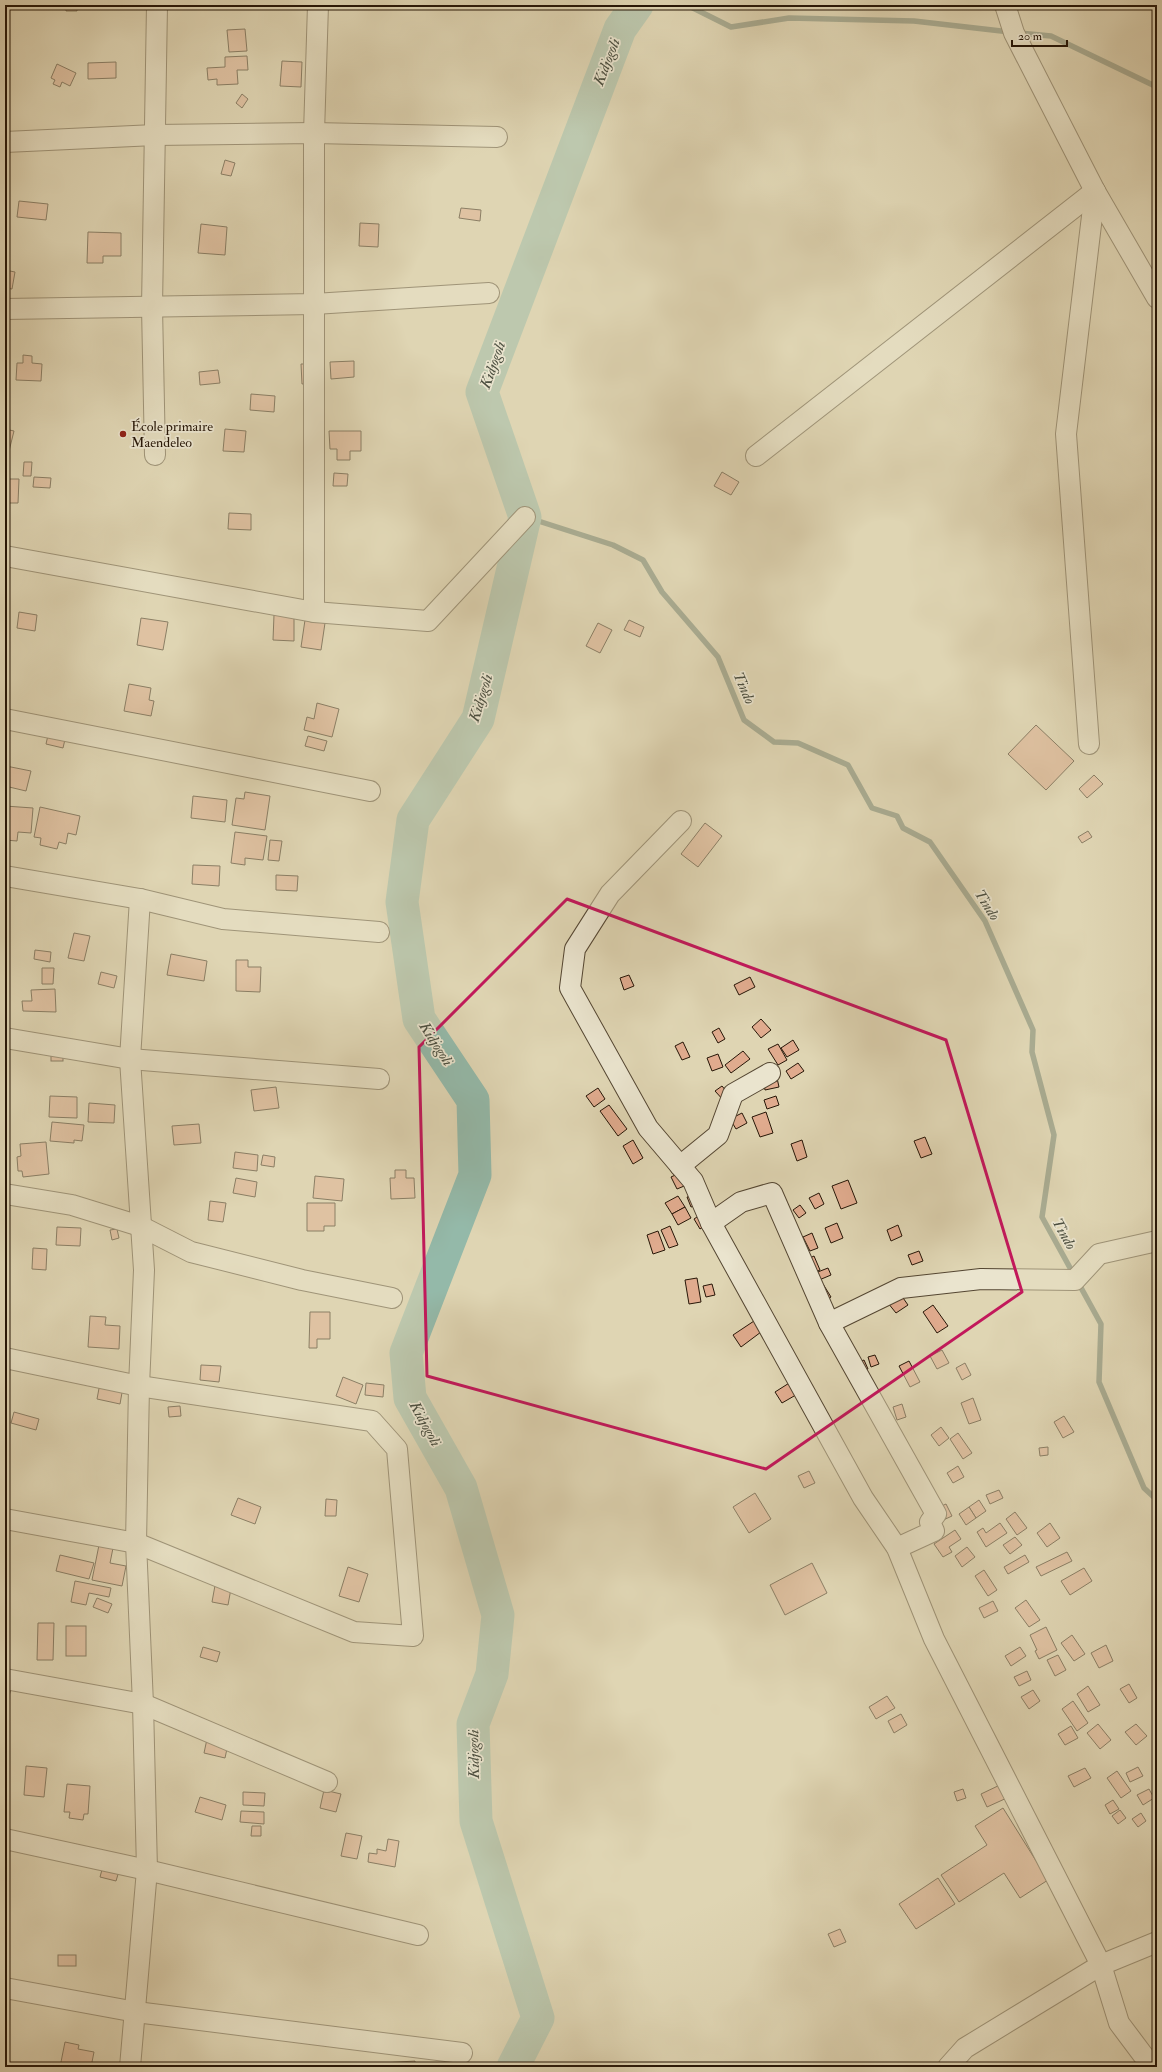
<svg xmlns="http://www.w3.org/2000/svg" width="1162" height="2072" viewBox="0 0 1162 2072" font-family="'IM FELL Double Pica',serif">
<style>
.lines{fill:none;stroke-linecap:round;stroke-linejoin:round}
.stream{stroke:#687868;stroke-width:5.5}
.river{stroke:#94b9a9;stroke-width:33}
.building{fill:#e0ab8e;stroke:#261607}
.minor-casing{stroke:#544632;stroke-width:22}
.minor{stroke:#eae4ce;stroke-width:20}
.marked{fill:none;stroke:#c2185b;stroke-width:3;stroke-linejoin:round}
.poi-dot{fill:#8f2418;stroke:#eae4ce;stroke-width:1.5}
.labels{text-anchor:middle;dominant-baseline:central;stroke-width:3.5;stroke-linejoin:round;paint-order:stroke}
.poi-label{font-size:14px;fill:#261607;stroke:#eae4ce;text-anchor:start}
.water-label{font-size:15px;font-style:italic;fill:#4c4f40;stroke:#eae4ce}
</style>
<rect width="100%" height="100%" fill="#dfd5b3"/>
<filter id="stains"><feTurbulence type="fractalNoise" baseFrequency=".005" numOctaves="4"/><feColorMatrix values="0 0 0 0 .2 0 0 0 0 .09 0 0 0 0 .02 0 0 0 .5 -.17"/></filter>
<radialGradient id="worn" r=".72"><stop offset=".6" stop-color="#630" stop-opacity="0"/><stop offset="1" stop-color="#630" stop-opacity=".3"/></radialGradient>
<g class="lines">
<g class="stream">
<path d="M687,5L731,27L789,18L914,21L1010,32"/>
<path d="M1019,33L1051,36L1157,87"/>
<path d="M529,518L613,545L643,560L662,592L718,657L744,720L774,742L798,743L848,765L872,808L897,816L903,828L930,842L985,921L1033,1030L1032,1052L1054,1135L1042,1217L1101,1324L1099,1382L1144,1488L1157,1500"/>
</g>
<path class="river" d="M513,2067L538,2018L476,1821L473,1724L492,1674L498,1615L461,1488L410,1398L406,1353L475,1175L473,1100L419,1019L402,902L413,820L478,719L525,517L482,392L620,29L637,5"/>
</g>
<g class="building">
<path d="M51,5H77V11H66V6L51,7Z"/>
<path d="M245,29L247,51L229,52L227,30Z"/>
<path d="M247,56L248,70H237L238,84L217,85V79L208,80L207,68L225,67V57Z"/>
<path d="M282,61L302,62L301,87L280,86Z"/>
<path d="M116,62V78L88,79V63Z"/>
<path d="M57,64L76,73L70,86L62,82L60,87L53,84L55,80L51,78Z"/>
<path d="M242,94L248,99L242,108L236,103Z"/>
<path d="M225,160L235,163L231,176L221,174Z"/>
<path d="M19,201L48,204L46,220L17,217Z"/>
<path d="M461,208L481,210L480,221L459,218Z"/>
<path d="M360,223L379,224L378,247L359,246Z"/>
<path d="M201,224L227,227L225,255L198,253Z"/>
<path d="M88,232L121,233V256H103V263H87Z"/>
<path d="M5,270L15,272L12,289L5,288Z"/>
<path d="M5,325H7L5,345Z"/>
<path d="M23,355L32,356V363L42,364L41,381L16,380L17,363H23Z"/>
<path d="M354,361V377L331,379L330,362Z"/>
<path d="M301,364H310L311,383L302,384Z"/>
<path d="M218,370L220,383L200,385L199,372Z"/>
<path d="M251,394L275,396L274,412L250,410Z"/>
<path d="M5,429L14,431L9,451H5Z"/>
<path d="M225,429L246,431L244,452L223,451Z"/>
<path d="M329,431H361V451H350V460H337V449H330Z"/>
<path d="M24,462H32L31,476H23Z"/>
<path d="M5,464H8L9,476H5Z"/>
<path d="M722,472L739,482L731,495L714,486Z"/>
<path d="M334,473L348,474L347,486H333Z"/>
<path d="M34,477L51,478L50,488L33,487Z"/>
<path d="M8,479H19L18,503H8Z"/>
<path d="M229,513L251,514V530L228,529Z"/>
<path d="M19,612L37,615L35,631L17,628Z"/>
<path d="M274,615L294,616V641L273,640Z"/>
<path d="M141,618L168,622L163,650L137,645Z"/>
<path d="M305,620L325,623L321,650L301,647Z"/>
<path d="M629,620L644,627L640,637L624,630Z"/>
<path d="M598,623L612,630L600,653L586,646Z"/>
<path d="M129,684L151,688L149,700L154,701L151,716L124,711Z"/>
<path d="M317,703L339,709L332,737L304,730L307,717L314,719Z"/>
<path d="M1036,725L1074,761L1046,790L1008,754Z"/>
<path d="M49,731L66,735L63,748L46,744Z"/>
<path d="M308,736L327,741L324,751L305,746Z"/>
<path d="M6,766L31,771L26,791L5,786Z"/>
<path d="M1094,775L1103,784L1087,798L1079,789Z"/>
<path d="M245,792L270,796L265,830L232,825L236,798L244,799Z"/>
<path d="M193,796L227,800L225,822L191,818Z"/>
<path d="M5,806L33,808L31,833L18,832L17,841L5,840Z"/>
<path d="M40,807L80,816L76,835L68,833L66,844L59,842L57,849L40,845L41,838L34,837Z"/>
<path d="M705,823L722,836L698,867L681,854Z"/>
<path d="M1088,831L1092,837L1082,843L1078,837Z"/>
<path d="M235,832L267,836L263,860L245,858V865L231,863Z"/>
<path d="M270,840L282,841L279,861L268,860Z"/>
<path d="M193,865L220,866L219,886L192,884Z"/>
<path d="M276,875L298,876L297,891L276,890Z"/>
<path d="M74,933L90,936L84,961L68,958Z"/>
<path d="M35,950L51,952L50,962L34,959Z"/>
<path d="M171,954L207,961L204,981L167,975Z"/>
<path d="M236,960H248V967H261L260,992L236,991Z"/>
<path d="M42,968H54L53,984H42Z"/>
<path d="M101,972L117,976L114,988L98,984Z"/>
<path d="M629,975L634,986L624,990L620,978Z"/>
<path d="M750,977L755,987L739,995L734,985Z"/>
<path d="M55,989L56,1012L23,1011L22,1001H32L31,990Z"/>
<path d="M761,1019L771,1030L761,1038L752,1027Z"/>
<path d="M719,1028L725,1039L718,1043L712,1032Z"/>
<path d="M793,1040L799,1050L787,1057L781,1048Z"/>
<path d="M683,1042L690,1057L682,1060L675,1046Z"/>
<path d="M778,1044L787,1060L778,1065L768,1049Z"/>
<rect x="51" y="1050" width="12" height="11"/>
<path d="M743,1051L750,1059L731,1073L725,1065Z"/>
<path d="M718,1054L723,1067L712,1071L707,1058Z"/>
<path d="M798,1063L804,1071L791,1079L786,1071Z"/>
<path d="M777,1078L779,1087L765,1090L763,1080Z"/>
<path d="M722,1086L731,1097L725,1102L715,1091Z"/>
<path d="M276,1087L279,1108L254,1111L251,1090Z"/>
<path d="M598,1088L605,1099L594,1107L586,1096Z"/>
<path d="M50,1096L77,1097V1118L49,1117Z"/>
<path d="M776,1096L779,1105L767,1109L764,1100Z"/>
<path d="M89,1103L115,1105L114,1123L88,1122Z"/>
<path d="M609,1105L627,1129L618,1136L600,1111Z"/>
<path d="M766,1112L773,1133L760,1137L752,1117Z"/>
<path d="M742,1113L747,1123L736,1129L730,1119Z"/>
<path d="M52,1122L84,1125L82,1141L74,1140V1143L50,1141Z"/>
<path d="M199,1124L201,1143L174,1145L172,1126Z"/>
<path d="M925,1137L932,1154L921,1158L914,1141Z"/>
<path d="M633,1140L643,1158L633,1164L623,1146Z"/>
<path d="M802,1140L807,1157L797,1161L791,1144Z"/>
<path d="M46,1142L49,1174L23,1177L22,1171H18L17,1157L21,1156L20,1144Z"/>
<path d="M235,1152L258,1155L257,1171L233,1168Z"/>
<path d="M263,1155L275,1157L274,1167L261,1165Z"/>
<path d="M395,1170H406V1178H414L415,1198L391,1199L390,1178H395Z"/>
<path d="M684,1171L689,1184L677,1189L671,1177Z"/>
<path d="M315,1176L344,1179L342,1201L313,1198Z"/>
<path d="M236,1178L257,1182L255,1197L233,1193Z"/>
<path d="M848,1180L857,1203L841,1209L832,1186Z"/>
<path d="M819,1193L824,1204L815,1209L809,1198Z"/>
<path d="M695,1195L699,1205L691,1207L687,1197Z"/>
<path d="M678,1196L685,1207L672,1214L665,1203Z"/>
<path d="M210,1201L226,1203L223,1222L208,1220Z"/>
<path d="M307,1203H335V1226H324V1231H307Z"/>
<path d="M800,1205L806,1213L799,1218L793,1210Z"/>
<path d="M685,1207L691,1218L678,1225L672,1214Z"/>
<path d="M706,1211L712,1221L700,1229L694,1219Z"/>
<path d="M837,1223L843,1238L831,1243L825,1228Z"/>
<path d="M898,1225L902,1236L891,1241L887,1230Z"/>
<path d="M670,1226L678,1245L669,1248L661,1230Z"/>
<path d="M57,1227L81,1228L80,1246L56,1245Z"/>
<path d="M117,1229L119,1238L112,1240L110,1230Z"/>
<path d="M658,1231L665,1250L653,1254L647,1235Z"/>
<path d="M812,1233L818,1248L810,1251L803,1237Z"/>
<path d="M33,1248L47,1249L46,1270L32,1269Z"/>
<path d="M919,1251L923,1261L912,1265L908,1255Z"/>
<path d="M814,1256L820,1270L809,1275L802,1262Z"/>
<path d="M828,1268L831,1275L812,1283L810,1275Z"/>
<path d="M697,1278L701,1302L689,1304L685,1280Z"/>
<path d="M712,1284L715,1295L706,1297L703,1286Z"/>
<path d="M823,1284L831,1297L823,1302L815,1288Z"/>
<path d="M901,1295L908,1305L896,1313L888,1303Z"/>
<path d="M933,1305L948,1326L937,1333L923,1312Z"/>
<path d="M310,1312H330V1339H317V1348H309Z"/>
<path d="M90,1316L106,1317L105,1325L120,1326L119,1349L88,1347Z"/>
<path d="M754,1321L761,1332L741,1347L733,1335Z"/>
<path d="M942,1350L949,1363L937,1369L930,1356Z"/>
<path d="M875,1355L879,1364L871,1367L868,1357Z"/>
<path d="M864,1360L868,1369L855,1375L851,1365Z"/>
<path d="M909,1361L920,1382L910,1387L899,1366Z"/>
<path d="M965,1363L971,1375L962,1380L956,1368Z"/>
<path d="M201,1365L221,1366L219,1382L200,1380Z"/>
<path d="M343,1377L363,1385L356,1404L336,1396Z"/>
<path d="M794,1380L801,1392L782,1403L775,1392Z"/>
<path d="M100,1383L123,1387L120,1404L97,1399Z"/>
<path d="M366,1383L384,1385L383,1397L365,1395Z"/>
<path d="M973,1398L981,1420L969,1424L961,1403Z"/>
<path d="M902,1404L906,1417L897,1420L893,1407Z"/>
<path d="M180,1406L181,1416L169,1417L168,1407Z"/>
<path d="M14,1412L39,1419L36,1430L11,1423Z"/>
<path d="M1064,1416L1074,1432L1063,1438L1054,1422Z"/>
<path d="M941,1427L949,1438L939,1446L931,1435Z"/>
<path d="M958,1433L972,1453L963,1459L950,1439Z"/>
<path d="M1048,1447V1455L1040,1456L1039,1448Z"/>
<path d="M958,1466L964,1477L953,1483L947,1473Z"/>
<path d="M809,1471L815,1483L804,1488L798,1476Z"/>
<path d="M999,1490L1003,1498L990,1504L986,1495Z"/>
<path d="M755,1493L771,1519L749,1533L733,1507Z"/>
<path d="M238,1498L261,1507L255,1524L231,1515Z"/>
<path d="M326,1499L337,1500L336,1516H325Z"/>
<path d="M979,1500L986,1511L976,1518L969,1507Z"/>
<path d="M946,1504L952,1516L928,1527L922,1515Z"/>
<path d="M969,1507L976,1518L966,1525L959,1514Z"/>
<path d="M1015,1512L1027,1528L1017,1535L1006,1519Z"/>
<path d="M1000,1523L1007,1533L986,1547L977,1532L983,1528L986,1533Z"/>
<path d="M1050,1523L1060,1538L1047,1547L1037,1533Z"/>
<path d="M955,1530L961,1539L949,1547L952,1552L943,1557L934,1544Z"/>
<path d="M1015,1537L1022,1545L1010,1554L1003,1545Z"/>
<path d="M100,1540L114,1543L110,1563L126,1566L122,1586L92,1580Z"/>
<path d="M967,1547L975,1557L962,1567L955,1556Z"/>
<path d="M1067,1552L1072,1561L1041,1576L1036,1567Z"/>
<path d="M60,1555L94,1563L89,1579L56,1571Z"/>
<path d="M1025,1555L1029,1562L1008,1574L1004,1567Z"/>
<path d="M812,1563L827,1593L785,1615L770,1585Z"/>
<path d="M348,1567L368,1574L359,1602L339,1596Z"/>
<path d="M1084,1568L1092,1581L1070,1595L1061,1581Z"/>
<path d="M984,1570L997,1590L988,1596L975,1576Z"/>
<path d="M216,1580L232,1583L228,1605L212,1602Z"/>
<path d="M75,1581L111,1588L109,1597L89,1593L86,1605L71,1602Z"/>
<path d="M97,1598L112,1604L108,1613L93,1607Z"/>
<path d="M1026,1600L1040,1620L1029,1627L1015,1608Z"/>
<path d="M993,1601L998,1611L984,1618L979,1608Z"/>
<path d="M38,1623H54L53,1660H37Z"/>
<rect x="66" y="1626" width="20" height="30"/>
<path d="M1046,1627L1057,1650L1039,1659L1035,1651L1037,1650L1030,1635Z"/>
<path d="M1072,1635L1085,1654L1074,1661L1061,1643Z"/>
<path d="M1106,1645L1113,1661L1099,1668L1091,1653Z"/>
<path d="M203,1647L220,1652L217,1662L200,1657Z"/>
<path d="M1020,1647L1026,1656L1011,1666L1005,1656Z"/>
<path d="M1058,1655L1066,1670L1055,1676L1047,1660Z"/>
<path d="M1027,1671L1031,1680L1019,1686L1014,1677Z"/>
<path d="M5,1683L12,1685L6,1707H5Z"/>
<path d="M1129,1684L1137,1698L1129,1703L1120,1689Z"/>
<path d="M1088,1686L1100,1705L1088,1712L1077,1694Z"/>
<path d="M1033,1690L1040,1701L1029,1709L1021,1697Z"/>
<path d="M887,1696L895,1708L876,1719L869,1707Z"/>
<path d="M1073,1701L1088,1723L1077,1731L1062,1709Z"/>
<path d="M901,1714L907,1725L894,1733L888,1721Z"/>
<path d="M1098,1724L1111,1740L1100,1749L1087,1733Z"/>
<path d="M1136,1724L1147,1736L1136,1745L1125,1732Z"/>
<path d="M1071,1726L1078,1738L1065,1745L1058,1734Z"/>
<path d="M207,1739L228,1744L225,1758L204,1753Z"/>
<path d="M26,1766L47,1768L44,1797L24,1795Z"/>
<path d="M1138,1767L1143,1776L1130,1782L1126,1773Z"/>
<path d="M1085,1768L1091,1778L1074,1787L1068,1776Z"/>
<path d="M1117,1771L1131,1791L1121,1798L1107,1778Z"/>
<path d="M67,1784L90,1786L88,1814H84L83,1820L69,1818L70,1812H64Z"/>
<path d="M1002,1784L1009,1797L987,1807L981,1794Z"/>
<path d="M963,1789L966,1798L957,1801L954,1792Z"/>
<path d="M1149,1789L1154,1798L1143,1805L1137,1795Z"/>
<path d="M324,1790L341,1794L336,1812L320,1808Z"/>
<path d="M243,1792L265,1793L264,1806L243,1805Z"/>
<path d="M200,1797L226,1805L222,1820L195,1812Z"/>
<path d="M1113,1800L1119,1809L1110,1814L1105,1805Z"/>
<path d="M1003,1808L1048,1880L1020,1898L1004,1873L959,1902L941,1875L987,1845L975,1826Z"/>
<path d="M1120,1810L1126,1818L1118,1824L1112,1816Z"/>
<path d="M241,1811L264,1812V1824L240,1822Z"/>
<path d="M1141,1813L1146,1821L1138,1827L1132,1819Z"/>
<path d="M252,1826H261V1836H251Z"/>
<path d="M346,1833L362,1836L357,1859L341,1856Z"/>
<path d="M388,1839L399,1841L395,1867L368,1862L369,1853L377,1854V1849L386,1851Z"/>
<path d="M103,1866L119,1871L116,1881L100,1877Z"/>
<path d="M938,1878L955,1904L916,1929L899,1904Z"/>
<path d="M840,1929L846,1942L834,1947L828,1934Z"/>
<rect x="58" y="1955" width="18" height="11"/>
<path d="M65,2042L79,2045L78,2049L94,2052L91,2067H60Z"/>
<path d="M415,2061V2067H383V2063Z"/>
</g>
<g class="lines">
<g class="minor-casing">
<g id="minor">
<path d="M1005,5L1014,33L1095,191L1157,298"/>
<path d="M5,142L155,135L314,133L497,137"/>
<path d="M5,309L314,304L489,293"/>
<path d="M155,455L152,307L157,5"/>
<path d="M756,456L1095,191"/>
<path d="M5,556L314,612L428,621L525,517"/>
<path d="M314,612V133L318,5"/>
<path d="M5,719L370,791"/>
<path d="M1089,744L1066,434L1095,191"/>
<path d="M681,821L610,894L575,949L570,988L648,1128L693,1181L711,1223L863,1498L897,1548L934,1639L1101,1965L1119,2023L1152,2067"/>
<path d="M5,876L140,899L223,919L379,932"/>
<path d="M5,1038L130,1059L379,1079"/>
<path d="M680,1166L718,1135L733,1094L770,1073"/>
<path d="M5,1194L72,1205L140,1226L191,1252L302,1280L392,1298"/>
<path d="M711,1223L741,1202L772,1193L829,1323L936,1514L930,1522L934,1531L897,1548"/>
<path d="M829,1323L901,1288L981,1279L1075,1280L1099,1254L1157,1241"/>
<path d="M5,1358L139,1386L372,1421L397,1449L413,1636L354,1632L136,1543L5,1519"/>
<path d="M5,1679L143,1704L327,1782"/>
<path d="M5,1839L147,1870L418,1935"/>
<path d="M5,1988L136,2012L462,2053"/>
<path d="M130,2067L147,1870L143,1704L136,1543L139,1386L144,1270L130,1059L140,899"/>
<path d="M948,2067L965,2048L1101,1965L1157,1942"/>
</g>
</g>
<use href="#minor" class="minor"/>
</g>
<path d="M0 0H1162V2072H0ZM567,899L946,1040L1022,1292L766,1469L427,1376L419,1047Z" fill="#dfd5b3" fill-opacity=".55" fill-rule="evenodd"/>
<path class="marked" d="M567,899L946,1040L1022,1292L766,1469L427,1376L419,1047Z"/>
<circle class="poi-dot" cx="123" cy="434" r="4"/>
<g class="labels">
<g class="poi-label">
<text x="131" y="426">École primaire<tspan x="131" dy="16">Maendeleo</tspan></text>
</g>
<g class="water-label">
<text transform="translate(607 62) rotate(-69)">Kidjogoli</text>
<text transform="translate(493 365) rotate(-71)">Kidjogoli</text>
<text transform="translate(744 688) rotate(67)">Tindo</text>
<text transform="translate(481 698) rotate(-73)">Kidjogoli</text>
<text transform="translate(987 905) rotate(58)">Tindo</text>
<text transform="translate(436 1044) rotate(57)">Kidjogoli</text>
<text transform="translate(1064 1234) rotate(61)">Tindo</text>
<text transform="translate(425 1424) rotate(61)">Kidjogoli</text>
<text transform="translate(474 1754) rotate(-91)">Kidjogoli</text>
</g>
</g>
<rect width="1162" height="2072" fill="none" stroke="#dfd5b3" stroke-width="20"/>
<rect x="6" y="6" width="1150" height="2060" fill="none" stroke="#261607" stroke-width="2"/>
<rect x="10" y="10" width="1142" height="2052" fill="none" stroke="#261607"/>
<path d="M1012 40v6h55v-6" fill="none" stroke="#261607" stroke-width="2"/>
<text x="1018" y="40" font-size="12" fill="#261607" stroke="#eae4ce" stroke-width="3" paint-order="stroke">20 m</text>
<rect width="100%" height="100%" filter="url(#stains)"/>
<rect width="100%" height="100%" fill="url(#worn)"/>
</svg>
